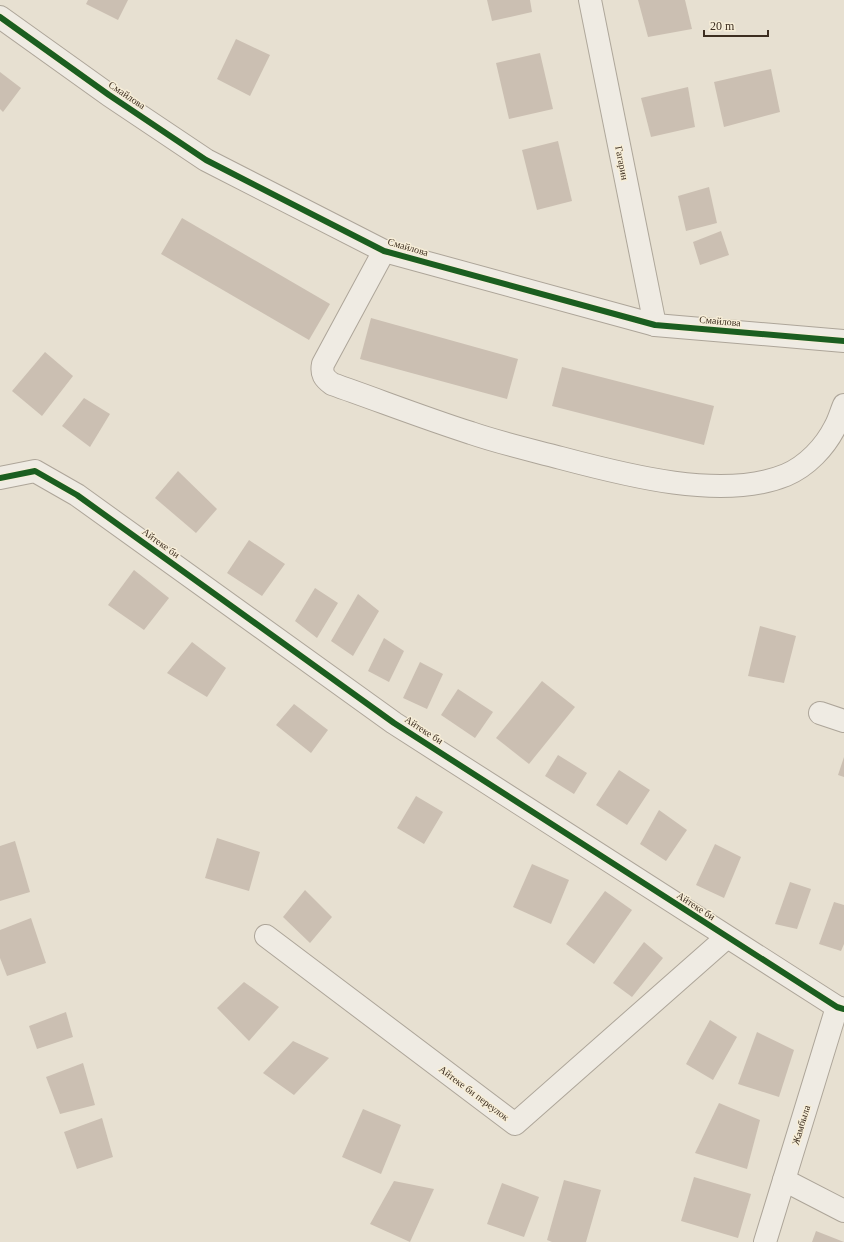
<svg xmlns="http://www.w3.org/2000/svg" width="844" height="1242" viewBox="0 0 844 1242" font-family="'Times New Roman',serif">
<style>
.building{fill:#cbbfb2}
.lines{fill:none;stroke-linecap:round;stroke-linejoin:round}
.minor-casing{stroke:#ada599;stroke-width:24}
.minor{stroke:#efebe3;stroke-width:22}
.cycleway-casing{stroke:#f7eed8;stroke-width:8}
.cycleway{stroke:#1b5e20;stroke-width:6}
.labels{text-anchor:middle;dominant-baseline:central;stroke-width:3;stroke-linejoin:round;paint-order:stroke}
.street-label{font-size:10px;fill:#3d2e20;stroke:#f7eed8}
</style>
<rect width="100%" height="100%" fill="#e7e0d1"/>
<g class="building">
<path d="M88,0H128L118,20L86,4Z"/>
<path d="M487,0H530L532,12L492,21Z"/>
<path d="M638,0H685L692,29L648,37Z"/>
<path d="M236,39L270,55L250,96L217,79Z"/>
<path d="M540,53L553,109L509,119L496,63Z"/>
<path d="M771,69L780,112L724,127L714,82Z"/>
<path d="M0,72L21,88L3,112L0,109Z"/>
<path d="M688,87L695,127L651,137L641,98Z"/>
<path d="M558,141L572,201L537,210L522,150Z"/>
<path d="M709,187L717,223L686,231L678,196Z"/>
<path d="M182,218L330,304L309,340L161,254Z"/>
<path d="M721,231L729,255L700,265L693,242Z"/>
<path d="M371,318L518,359L507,399L360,359Z"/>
<path d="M45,352L73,376L42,416L12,391Z"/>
<path d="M562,367L714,406L704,445L552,406Z"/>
<path d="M84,398L110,414L90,447L62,426Z"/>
<path d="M178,471L217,509L196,533L155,498Z"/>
<path d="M249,540L285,564L262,596L227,573Z"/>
<path d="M134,570L169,598L144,630L108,605Z"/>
<path d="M315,588L338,603L317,638L295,621Z"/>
<path d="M358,594L379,611L353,656L331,641Z"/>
<path d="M760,626L796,636L784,683L748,676Z"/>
<path d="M384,638L404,651L389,682L368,671Z"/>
<path d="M192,642L226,668L207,697L167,673Z"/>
<path d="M420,662L443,674L427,709L403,698Z"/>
<path d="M542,681L575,707L529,764L496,738Z"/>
<path d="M458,689L493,712L475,738L441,715Z"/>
<path d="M294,704L328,730L311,753L276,725Z"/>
<path d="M558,755L587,773L574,794L545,776Z"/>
<path d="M844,757V777L838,775Z"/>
<path d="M619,770L650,790L627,825L596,805Z"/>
<path d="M416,796L443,812L424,844L397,828Z"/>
<path d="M659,810L687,830L666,861L640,844Z"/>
<path d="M217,838L260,852L249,891L205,878Z"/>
<path d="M15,841L30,892L0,901V846Z"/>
<path d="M715,844L741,857L724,898L696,885Z"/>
<path d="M532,864L569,880L551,924L513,907Z"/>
<path d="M790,882L811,889L797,929L775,924Z"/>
<path d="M305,890L332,917L310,943L283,917Z"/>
<path d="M605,891L632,910L594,964L566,944Z"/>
<path d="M834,902L844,905V944L841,951L819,944Z"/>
<path d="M31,918L46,963L7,976L0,958V930Z"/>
<path d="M644,942L663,958L632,997L613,983Z"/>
<path d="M244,982L279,1007L249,1041L217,1008Z"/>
<path d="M66,1012L73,1037L37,1049L29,1026Z"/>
<path d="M710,1020L737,1037L713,1080L686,1064Z"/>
<path d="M757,1032L794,1050L779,1097L738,1084Z"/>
<path d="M293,1041L329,1058L294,1095L263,1073Z"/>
<path d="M83,1063L95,1105L60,1114L46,1077Z"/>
<path d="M719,1103L760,1120L747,1169L695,1153Z"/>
<path d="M363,1109L401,1125L381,1174L342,1157Z"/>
<path d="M102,1118L113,1157L77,1169L64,1132Z"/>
<path d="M694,1177L751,1194L738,1238L681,1221Z"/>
<path d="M564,1180L601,1190L586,1242H552L547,1240Z"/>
<path d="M394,1181L434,1189L410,1242L370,1224Z"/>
<path d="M502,1183L539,1197L524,1237L487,1224Z"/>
<path d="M816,1231L844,1242H812Z"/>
</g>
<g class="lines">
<g class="minor-casing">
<g id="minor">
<path d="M590,0L655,325"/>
<path d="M0,17L109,95L206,160L384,251L655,325L844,341"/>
<path d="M384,251L323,364C321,374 324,378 332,384C378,400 424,418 471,433C500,443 531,450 561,458C625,475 723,501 786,475C807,466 825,447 835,427C839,420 841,412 844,405"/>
<path d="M0,478L35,471L77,495L394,723L837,1007L844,1009"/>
<path d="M820,713L844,721"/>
<path d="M266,936L515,1124L726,938"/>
<path d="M784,1180L844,1211"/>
<path d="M765,1242L837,1007"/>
</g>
</g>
<use href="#minor" class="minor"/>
<g class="cycleway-casing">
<g id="cycleway">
<path d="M0,17L109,95L206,160L384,251L655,325L844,341"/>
<path d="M0,478L35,471L77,495L394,723L837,1007L844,1009"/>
</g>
</g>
<use href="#cycleway" class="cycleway"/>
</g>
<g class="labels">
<g class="street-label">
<text transform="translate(127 95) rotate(34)">Смайлова</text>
<text transform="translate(622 163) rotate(79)">Гагарин</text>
<text transform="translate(408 247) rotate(16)">Смайлова</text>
<text transform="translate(720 321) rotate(5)">Смайлова</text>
<text transform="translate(161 543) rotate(36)">Айтеке би</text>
<text transform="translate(424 730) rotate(33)">Айтеке би</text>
<text transform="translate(696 906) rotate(33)">Айтеке би</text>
<text transform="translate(474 1093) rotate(37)">Айтеке би переулок</text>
<text transform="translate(801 1125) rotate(-73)">Жамбыла</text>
</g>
</g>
<path d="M704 30v6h64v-6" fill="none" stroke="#3d2e20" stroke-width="2"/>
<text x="710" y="30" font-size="12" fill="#3d2e20" stroke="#f7eed8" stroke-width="3" paint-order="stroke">20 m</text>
</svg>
